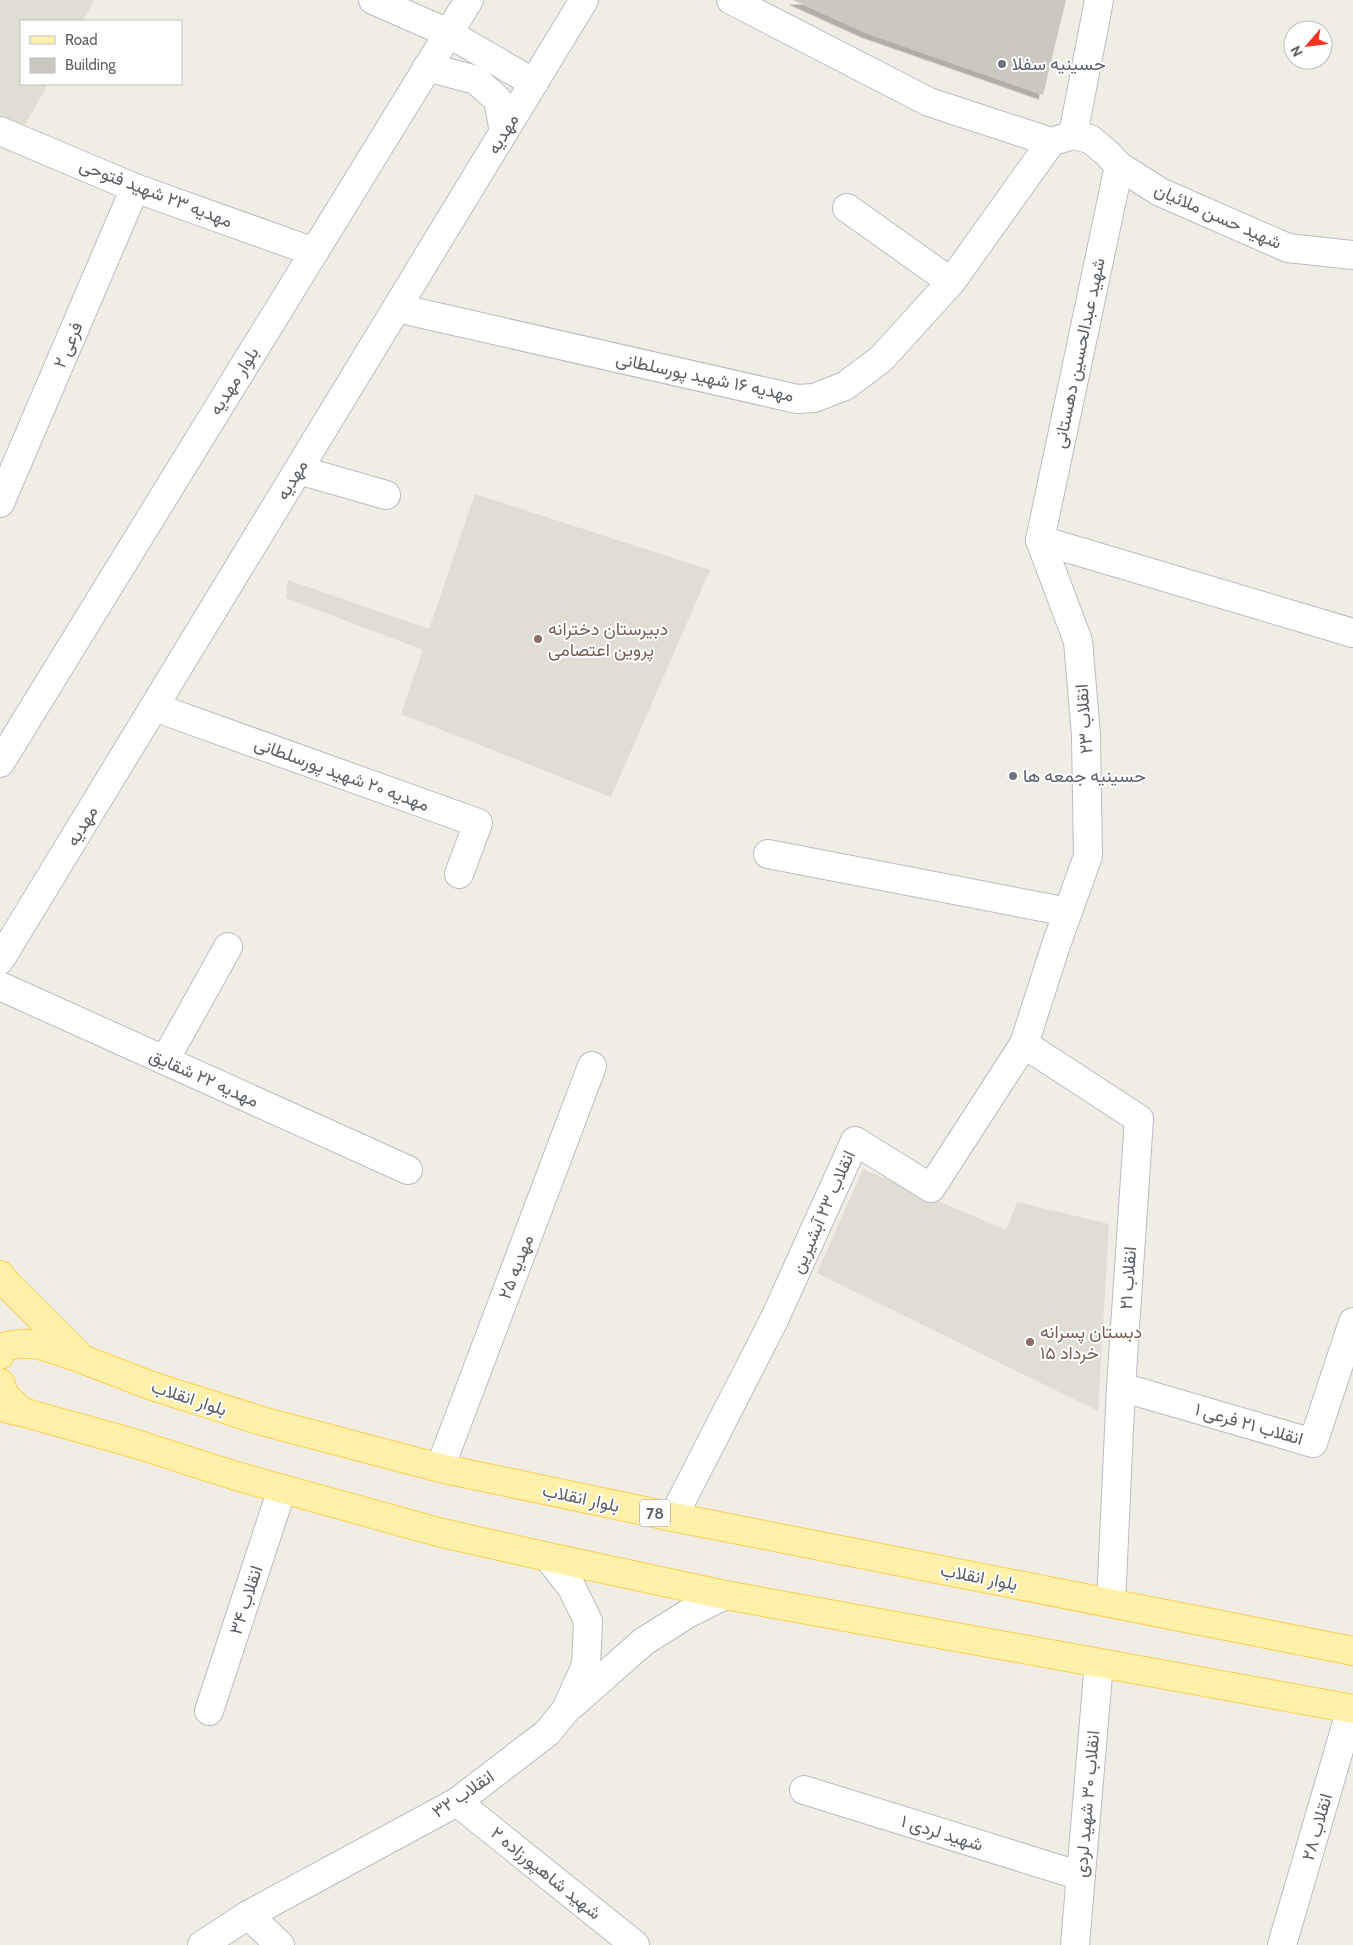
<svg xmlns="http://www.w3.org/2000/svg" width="1353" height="1945" viewBox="0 0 1353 1945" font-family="Cabin,Vazirmatn,sans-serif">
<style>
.education{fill:#e0ddd3}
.building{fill:#cbc8c1;filter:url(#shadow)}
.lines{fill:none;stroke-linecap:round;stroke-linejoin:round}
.minor-casing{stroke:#b9bcc1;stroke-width:30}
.secondary-casing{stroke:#babec4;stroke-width:30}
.primary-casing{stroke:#ffce4e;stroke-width:30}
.minor{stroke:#fff;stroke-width:28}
.secondary{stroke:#fff;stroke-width:28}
.primary{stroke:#fff1aa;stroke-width:28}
.worship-dot{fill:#6b7280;stroke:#fff;stroke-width:2}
.education-dot{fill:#8d6e63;stroke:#fff;stroke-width:2}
.labels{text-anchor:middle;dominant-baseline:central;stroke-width:4;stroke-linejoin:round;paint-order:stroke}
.shield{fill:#fff;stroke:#8d9094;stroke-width:1}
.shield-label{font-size:16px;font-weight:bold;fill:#5c6166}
.worship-label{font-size:18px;fill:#5b616d;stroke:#fff;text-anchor:start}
.street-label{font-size:18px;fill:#5c6166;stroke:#fff}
.education-label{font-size:18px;fill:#785e54;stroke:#fff;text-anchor:start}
</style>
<defs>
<filter id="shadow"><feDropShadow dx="-4.5" dy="4.5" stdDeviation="0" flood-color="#0004"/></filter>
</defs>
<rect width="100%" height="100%" fill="#f0eee4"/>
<g class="education">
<path d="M0,0H94L83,21H21V84H48L21,132L0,123Z"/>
<path d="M475,494L710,570L611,797L401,714L423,650L286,598L288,580L429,629Z"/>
<path d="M863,1169L1006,1230L1017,1202L1109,1224L1098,1411L817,1273Z"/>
</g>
<path class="building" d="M793,0H1066L1043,95L866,33Z"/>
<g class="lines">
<g class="minor-casing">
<g id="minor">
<path d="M373,0L448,33"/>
<path d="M731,0L929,102L1051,142L1073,135L1090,139L1107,153L1119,166L1160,192L1288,248L1353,255"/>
<path d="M0,131L135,188L314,252"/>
<path d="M1073,135L1099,0"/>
<path d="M847,208L951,282"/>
<path d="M397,308L797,399L814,398L845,386L881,359L951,282L1051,142"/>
<path d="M299,470L386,495"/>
<path d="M0,503L135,188"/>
<path d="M1040,540L1119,166"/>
<path d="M1040,540L1353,633"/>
<path d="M154,707L478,823L459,874"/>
<path d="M768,854L1068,912"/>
<path d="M0,986L408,1170"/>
<path d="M1024,1044L1139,1119L1121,1387L1111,1603"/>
<path d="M165,1060L228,947"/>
<path d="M1121,1387L1313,1443L1353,1322"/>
<path d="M440,1468L592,1066"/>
<path d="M673,1517L774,1320L855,1141L931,1188L1024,1044L1056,945L1088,856L1086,735L1078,641L1040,540"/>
<path d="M573,1704L643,1642L689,1613L725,1595"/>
<path d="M209,1711L282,1489"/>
<path d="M804,1790L1081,1876"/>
<path d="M457,1802L635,1945"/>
<path d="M248,1915L280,1945"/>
<path d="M202,1945L248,1915L457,1802L547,1733L566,1710L586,1665L588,1621L572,1588L548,1557"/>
<path d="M1075,1945L1099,1663"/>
<path d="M1282,1945L1351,1709"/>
</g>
</g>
<g class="secondary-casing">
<g id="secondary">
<path d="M448,33L534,83"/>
<path d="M427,67L476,80L498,100L504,132"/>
<path d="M0,763L469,0"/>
<path d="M0,960L584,0"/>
</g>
</g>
<g class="primary-casing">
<g id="primary">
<path d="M0,1275L7,1284L82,1359L152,1386L262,1421L440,1468L673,1517L1353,1651"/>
<path d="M0,1355L3,1347C35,1339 46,1347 76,1357"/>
<path d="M0,1383L5,1396L22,1412"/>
<path d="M0,1407L22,1412L133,1443L236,1476L438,1532L548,1557L725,1595L1353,1709"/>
</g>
</g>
<use href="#minor" class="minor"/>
<use href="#secondary" class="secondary"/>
<use href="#primary" class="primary"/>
</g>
<g class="worship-dot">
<circle cx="1002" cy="64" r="5"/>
<circle cx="1013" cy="776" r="5"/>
</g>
<g class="education-dot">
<circle cx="538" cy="639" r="5"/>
<circle cx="1030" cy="1342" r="5"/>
</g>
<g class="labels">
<rect class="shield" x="640" y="1499.5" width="30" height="27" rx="4"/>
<g class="shield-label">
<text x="655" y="1513">78</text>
</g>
<g class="worship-label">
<text x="1012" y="64">حسینیه سفلا</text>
<text x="1023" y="776">حسینیه جمعه ها</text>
</g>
<g class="street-label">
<text transform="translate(503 134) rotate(-59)">مهدیه</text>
<text transform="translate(156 193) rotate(21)">مهدیه ۲۳ شهید فتوحی</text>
<text transform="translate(1218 216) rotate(24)">شهید حسن ملائیان</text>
<text transform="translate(68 345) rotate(-67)">فرعی ۲</text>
<text transform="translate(1079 353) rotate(-78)">شهید عبدالحسین دهستانی</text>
<text transform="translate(705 377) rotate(12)">مهدیه ۱۶ شهید پورسلطانی</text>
<text transform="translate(234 381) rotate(-58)">بلوار مهدیه</text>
<text transform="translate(292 480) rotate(-59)">مهدیه</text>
<text transform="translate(1084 719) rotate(-94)">انقلاب ۲۳</text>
<text transform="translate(342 774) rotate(20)">مهدیه ۲۰ شهید پورسلطانی</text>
<text transform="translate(82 826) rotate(-59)">مهدیه</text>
<text transform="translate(204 1078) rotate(24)">مهدیه ۲۲ شقایق</text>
<text transform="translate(823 1212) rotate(-66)">انقلاب ۲۳ آبشیرین</text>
<text transform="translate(516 1267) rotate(-69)">مهدیه ۲۵</text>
<text transform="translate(1128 1278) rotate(-86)">انقلاب ۲۱</text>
<text transform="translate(189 1398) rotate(18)">بلوار انقلاب</text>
<text transform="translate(1249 1424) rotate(16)">انقلاب ۲۱ فرعی ۱</text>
<text transform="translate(581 1498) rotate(12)">بلوار انقلاب</text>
<text transform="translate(979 1577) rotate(11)">بلوار انقلاب</text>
<text transform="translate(246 1600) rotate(-72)">انقلاب ۳۴</text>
<text transform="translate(463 1794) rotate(-34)">انقلاب ۳۲</text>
<text transform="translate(1087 1804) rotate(-85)">انقلاب ۳۰ شهید لردی</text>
<text transform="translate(1317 1827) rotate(-74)">انقلاب ۲۸</text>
<text transform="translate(942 1833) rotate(17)">شهید لردی ۱</text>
<text transform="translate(546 1873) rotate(39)">شهید شاهپورزاده ۲</text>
</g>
<g class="education-label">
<text x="548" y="629">دبیرستان دخترانه<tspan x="548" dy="21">پروین اعتصامی</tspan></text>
<text x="1040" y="1332">دبستان پسرانه<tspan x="1040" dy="21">۱۵ خرداد</tspan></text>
</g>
</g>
<rect x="20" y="20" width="162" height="65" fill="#ffffff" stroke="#bec0c2"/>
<rect x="30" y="36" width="25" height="8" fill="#fff1aa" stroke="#bec0c2"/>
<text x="65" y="45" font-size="15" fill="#5c6166">Road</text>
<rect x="30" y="58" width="25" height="15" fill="#cbc8c1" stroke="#bec0c2"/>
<text x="65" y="70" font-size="15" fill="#5c6166">Building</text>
<g transform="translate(1308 45) rotate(242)"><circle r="24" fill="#ffffff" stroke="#bec0c2"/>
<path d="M0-4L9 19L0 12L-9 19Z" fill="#fb301f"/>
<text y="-8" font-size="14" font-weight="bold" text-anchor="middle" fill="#5c6166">N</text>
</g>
</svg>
